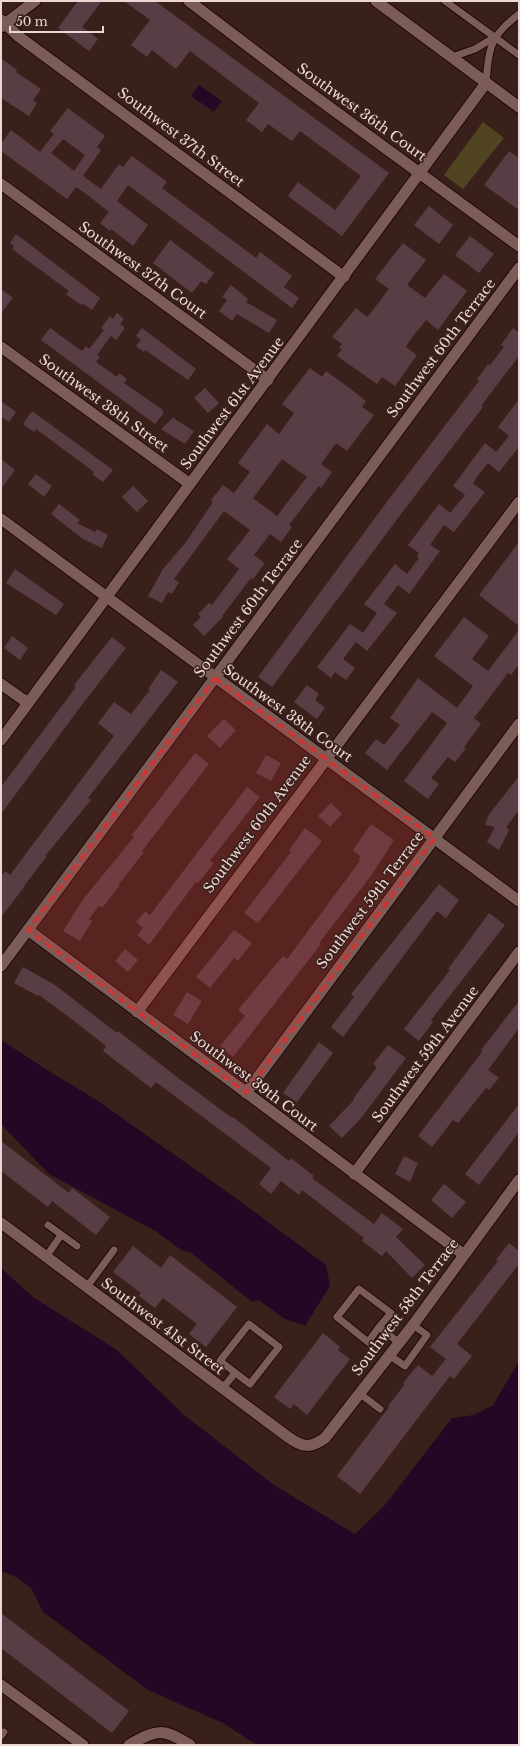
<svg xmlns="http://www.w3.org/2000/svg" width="520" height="1746" viewBox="0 0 520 1746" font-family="'Libre Baskerville',serif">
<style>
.green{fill:#514420}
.water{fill:#250725}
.building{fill:#593d45;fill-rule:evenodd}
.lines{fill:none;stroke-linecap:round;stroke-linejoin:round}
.service-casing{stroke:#200806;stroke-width:9}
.minor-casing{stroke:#200806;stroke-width:13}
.service{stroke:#7c5c57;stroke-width:7}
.minor{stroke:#7c5c57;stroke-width:11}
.marked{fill:#d73131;fill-opacity:0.2;stroke:#d73131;stroke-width:3;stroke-dasharray:8 5;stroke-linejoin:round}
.labels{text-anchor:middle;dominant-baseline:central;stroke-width:3;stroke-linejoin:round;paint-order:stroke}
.street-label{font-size:14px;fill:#ebd8d5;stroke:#3a201b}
</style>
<rect width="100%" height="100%" fill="#3a201b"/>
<path class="green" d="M483,122L504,138L463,189L444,175Z"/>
<g class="water">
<path d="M199,85L222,101L214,112L191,96Z"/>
<path d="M1,1040L52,1073L98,1101L233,1196L326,1265L330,1286L305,1326L283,1318L259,1300L252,1302L191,1253L181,1250L157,1232L49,1174L1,1124Z"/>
<path d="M1,1268L33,1297L117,1350L183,1414L274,1485L355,1534L384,1506L452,1418L474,1415L493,1405L519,1361V1745H257L223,1723L148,1690L43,1612L31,1588L14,1576L1,1571Z"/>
</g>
<g class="building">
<path d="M78,1H102L82,27L98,39L89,51L58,28Z"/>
<path d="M124,1H155L389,173L342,236L288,196L298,182L335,210L361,176L300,131L292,141L268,124L262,132L246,120L259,103L190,51L176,69L152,50L147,57L131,45L150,20Z"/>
<path d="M1,58L17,70L16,72L41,89L33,100L37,103L29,116L1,98Z"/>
<path d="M68,108L105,136L97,147L101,150L83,176L101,189L119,164L123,167L132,156L167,182L162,188L256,258L260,252L292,276L284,287L299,298L292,308L128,185L117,201L148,225L133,246L111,229L110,231L100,223L109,212L89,196L76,187L67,199L1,151V144L11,130L40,152L54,134L50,131ZM63,139L85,155L74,171L51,153Z"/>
<path d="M509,151L519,158V210L484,185Z"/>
<path d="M429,206L453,225L439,244L414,225Z"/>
<path d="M16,234L100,298L92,310L82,303L81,305L66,294L69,291L12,249L14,246L10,243Z"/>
<path d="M470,236L494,254L479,273L455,255Z"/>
<path d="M170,240L214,273L206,284L201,281L192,293L153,263Z"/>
<path d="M403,243L426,260L407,285L425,298L444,274L467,291L438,330L426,320L410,340L406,347L417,355L395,386L382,377L377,384L337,356L342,349L339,348L342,344L332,337L356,308L367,317L373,310L389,289L375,279Z"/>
<path d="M231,285L248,299L246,302L277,320L269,333L237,314L232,321L219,311L227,300L222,297Z"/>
<path d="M1,289L13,298L1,313Z"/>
<path d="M117,313L124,319L120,324L125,328L116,340L111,336L97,355L100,357L96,362L117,377L119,373L127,379L124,383L163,410L162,411L164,413L155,424L41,340L50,328L82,351L86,346L89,349L104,330L101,328L110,316L113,319Z"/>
<path d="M142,328L196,369L188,380L145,350L144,352L136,346L141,340L136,336Z"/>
<path d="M513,328L519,333V356L481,406L483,407L401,514L272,687L258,677L386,503L479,381L477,379L488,364L490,365L504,347L501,345Z"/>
<path d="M310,368L322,377L326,371L352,390L366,401L362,407L374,415L347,451L336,443L321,464L332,472L321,488L319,486L289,525L292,527L281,542L270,534L254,555L265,563L253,579L251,578L222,616L223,617L204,636L193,625L201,617L198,614L209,603L212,605L239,569L227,559L250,530L224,511L174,579L179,582L172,594L168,592L162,603L148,596L163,569L186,542L213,502L211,500L223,485L234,493L250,472L238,463L267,424L279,434L294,413L282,404ZM282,459L307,477L277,516L253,498Z"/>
<path d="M205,388L219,403L208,413L194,398Z"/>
<path d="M519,399V447L499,472L488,463L476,478L473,484L485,492L454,532L444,525L430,545L440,551L409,594L398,585L384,604L397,613L367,651L356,642L343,659L355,668L346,680L335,672L331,678L317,667L350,624L363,633L377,613L364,604L395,564L407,574L419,558L417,557L419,553L408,545L439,504L450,513L465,495L453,486L485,443L496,452L509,436L498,427Z"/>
<path d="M1,401L16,412L9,422L1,417Z"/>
<path d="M32,411L113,470L103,482L93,475L94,472L36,429L34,432L23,424Z"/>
<path d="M173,418L194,431L185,444L161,429Z"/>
<path d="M1,459L15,470L1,489Z"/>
<path d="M36,474L52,486L44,497L28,484Z"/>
<path d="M133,486L148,501L137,512L122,497Z"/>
<path d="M59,504L80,520L77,523L95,532L97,529L108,535L102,548L83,539L51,514Z"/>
<path d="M519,542V626L479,595Z"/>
<path d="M15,569L64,604L56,615L6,583Z"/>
<path d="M464,617L489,636L472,659L488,671L519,630V664L511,675L508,673L474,718L481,724L464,747L466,748L455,762L448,757L431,778L439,784L428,799L404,781L447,723L432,712L387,770L365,753L376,739L384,745L400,725L390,718L418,678L457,708L473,686L434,656Z"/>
<path d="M12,636L28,648L20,660L4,648Z"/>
<path d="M112,637L126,648L84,702L1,814V787L76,687L74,685Z"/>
<path d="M161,670L178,682L88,798L91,800L45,856H47L24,886H25L1,917V877L5,871L10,875L114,736L98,723L114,702L131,714L150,690L148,689Z"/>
<path d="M307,685L319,694L315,700L325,708L317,719L294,702Z"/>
<path d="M224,719L236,730L220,748L207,736Z"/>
<path d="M195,753L209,764L142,851L144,852L119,884L120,885L103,907L99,906L89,919L92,921L80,941L63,931L84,898L134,837L132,835Z"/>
<path d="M266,755L281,763L271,781L256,773Z"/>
<path d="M519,776V810L506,827L509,830L499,850L487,842L495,827L485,825L488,816Z"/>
<path d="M247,787L260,797L210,861L214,863L198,883L196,882L149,945L137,935L143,928L136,922L145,911L150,915Z"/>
<path d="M331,803L342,814L330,827L318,816Z"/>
<path d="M371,824L394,840L371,876L319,943L321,944L233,1057L220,1046L245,1016L238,1010L283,956L287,959L360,861L358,860L361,857L353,850Z"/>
<path d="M305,828L322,841L258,923L244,913L291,852L289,850Z"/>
<path d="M439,884L459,900L446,918L437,911L343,1037L331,1027L354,997L351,994Z"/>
<path d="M489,913L505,925L431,1020L433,1022L419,1041L404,1029L450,970L448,969Z"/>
<path d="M234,930L252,943L238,961L234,958L210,988L196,977Z"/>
<path d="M125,949L138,960L128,972L115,961Z"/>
<path d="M23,967L55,985L117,1033L118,1031L173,1074L232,1118L233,1117L289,1161L291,1158L314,1176L312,1178L374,1224L382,1213L403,1229L396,1237L425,1265L412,1278L386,1251L382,1256L362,1241L364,1238L302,1190L299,1195L281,1181L271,1194L259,1184L271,1168L156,1082L151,1088L103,1051L106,1046L69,1017L39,995L38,996L14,983Z"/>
<path d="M187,992L202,1001L188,1024L173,1015Z"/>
<path d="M519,1001V1028L488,1070L499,1078L489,1090L486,1088L458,1123L453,1120L432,1147L418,1136L482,1052L481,1050Z"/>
<path d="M319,1042L333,1053L297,1102L283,1093Z"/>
<path d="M388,1045L406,1058L362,1117L342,1138L329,1126L354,1100L353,1099L377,1067L373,1064Z"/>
<path d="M519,1104V1132L479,1185L465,1174Z"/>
<path d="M1,1141L69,1193L72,1188L110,1217L96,1235L52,1201L48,1207L1,1171Z"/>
<path d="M404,1156L418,1163L410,1182L395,1174Z"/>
<path d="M444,1184L466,1202L452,1218L431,1200Z"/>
<path d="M509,1243L519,1251V1264L457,1344L472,1356L454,1379L450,1376L360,1494L337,1476L389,1407L388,1406L405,1384L403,1383L418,1365L432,1376L446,1359L430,1347L498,1261L496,1260Z"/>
<path d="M133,1246L161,1268L170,1255L237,1307L206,1347L189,1334L197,1324L163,1298L155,1308L139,1296L141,1293L113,1272Z"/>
<path d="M323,1333L340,1347L338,1350L350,1359L307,1415L294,1404L290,1409L274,1397Z"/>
<path d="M1,1613L129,1711L112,1733L1,1648Z"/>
</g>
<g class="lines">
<g class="service-casing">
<g id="service">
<path d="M445,1L519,55"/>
<path d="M452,57L475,49L495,37"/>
<path d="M486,83C489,47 490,36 519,14"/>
<path d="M48,1225L77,1246"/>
<path d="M46,1257L61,1235"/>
<path d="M86,1288L114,1250"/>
<path d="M249,1324L279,1347L250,1384L220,1361Z"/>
<path d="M379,1327L368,1342L337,1317L359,1289L391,1313L379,1327L398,1342"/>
<path d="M389,1355L405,1366L427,1335L413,1325"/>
<path d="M222,1389L235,1373"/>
<path d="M359,1393L380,1409"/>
<path d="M1,1736L4,1732"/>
</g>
</g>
<g class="minor-casing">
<g id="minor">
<path d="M189,1L302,87L519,246"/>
<path d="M376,1L519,107"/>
<path d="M1,20L18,36L344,277"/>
<path d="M1,27L35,1"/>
<path d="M1,184L268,380"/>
<path d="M1,347L190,484"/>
<path d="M1,519L519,901"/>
<path d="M1,684L28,703"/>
<path d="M1,740L486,83"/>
<path d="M28,930L463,1254"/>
<path d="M1,966L519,268"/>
<path d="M137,1012L519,502"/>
<path d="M246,1093L519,724"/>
<path d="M354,1174L519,952"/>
<path d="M1,1223L288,1437C302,1447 310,1449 325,1438L413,1325L519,1180"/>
<path d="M1,1685L83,1745"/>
<path d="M129,1745C157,1729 163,1728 190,1745"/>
</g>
</g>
<use href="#service" class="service"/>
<use href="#minor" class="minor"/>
</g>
<path class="marked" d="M215,678L435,838L246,1093L28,930Z"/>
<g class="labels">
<g class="street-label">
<text transform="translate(362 112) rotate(36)">Southwest 36th Court</text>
<text transform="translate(181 137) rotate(37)">Southwest 37th Street</text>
<text transform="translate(143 270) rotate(36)">Southwest 37th Court</text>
<text transform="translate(441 348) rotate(-53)">Southwest 60th Terrace</text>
<text transform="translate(104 403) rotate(36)">Southwest 38th Street</text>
<text transform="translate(232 403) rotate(-53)">Southwest 61st Avenue</text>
<text transform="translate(248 608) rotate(-53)">Southwest 60th Terrace</text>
<text transform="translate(288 713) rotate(36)">Southwest 38th Court</text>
<text transform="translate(257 824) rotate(-53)">Southwest 60th Avenue</text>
<text transform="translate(370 900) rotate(-53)">Southwest 59th Terrace</text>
<text transform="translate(425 1054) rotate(-53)">Southwest 59th Avenue</text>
<text transform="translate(254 1081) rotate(37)">Southwest 39th Court</text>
<text transform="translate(405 1307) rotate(-53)">Southwest 58th Terrace</text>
<text transform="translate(163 1326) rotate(37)">Southwest 41st Street</text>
</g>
</g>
<rect width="520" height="1746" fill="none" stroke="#ebd8d5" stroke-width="4"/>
<path d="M10 26v6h93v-6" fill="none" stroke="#ebd8d5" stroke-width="2"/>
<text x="16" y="26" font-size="12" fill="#ebd8d5" stroke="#3a201b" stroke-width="3" paint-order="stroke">50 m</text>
</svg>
